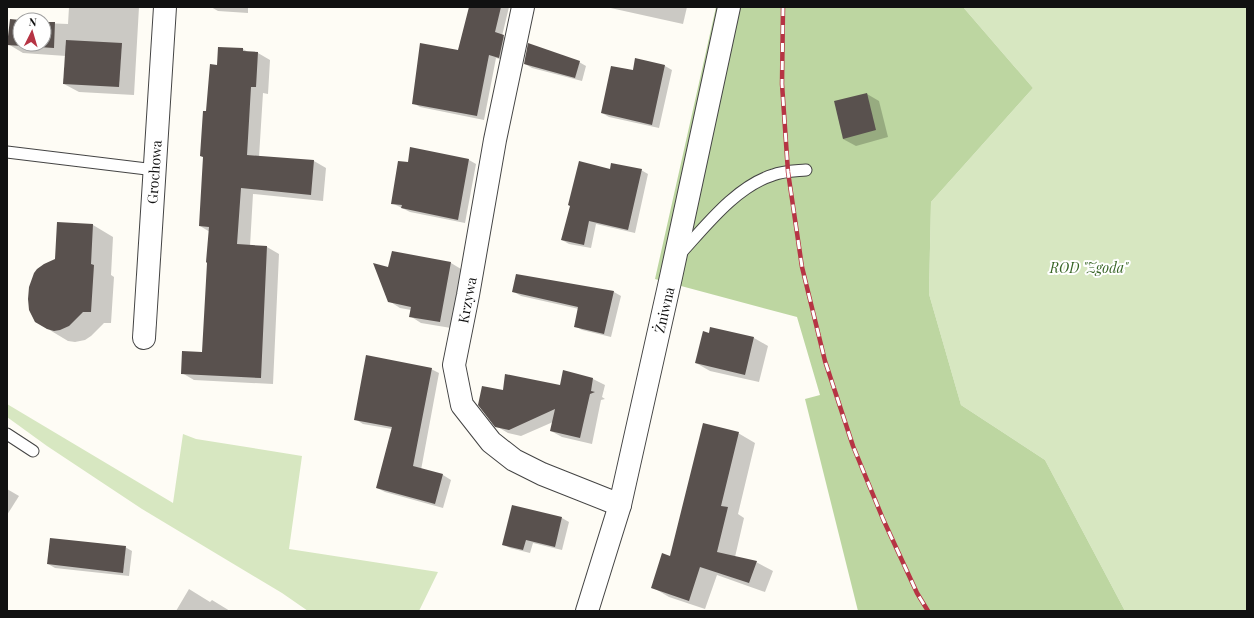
<svg xmlns="http://www.w3.org/2000/svg" width="1254" height="618" viewBox="0 0 1254 618" font-family="'Playfair Display',serif">
<style>
.green{fill:#d7e7c1}
.forest{fill:#bdd6a1}
.shadow{fill:#0003}
.building{fill:#59514e}
.lines{fill:none;stroke-linecap:round;stroke-linejoin:round}
.service-casing{stroke:#444;stroke-width:13}
.minor-casing{stroke:#444;stroke-width:24}
.service{stroke:#fff;stroke-width:11}
.minor{stroke:#fff;stroke-width:22}
.rail-casing{stroke:#b63444;stroke-width:4.5}
.rail{stroke:#fff;stroke-width:3;stroke-dasharray:9;stroke-linecap:butt}
.labels{text-anchor:middle;dominant-baseline:central;stroke-width:4;stroke-linejoin:round;paint-order:stroke}
.street-label{font-size:14px;fill:#111;stroke:#fff}
.park-label{font-size:14px;font-style:italic;fill:#376425;stroke:#fff}
</style>
<rect width="100%" height="100%" fill="#fefcf5"/>
<g class="green">
<path d="M963,7H1247V611H1125L1045,460L961,405L929,294L931,202L1033,88Z"/>
<path d="M7,404L173,503L183,434L196,439L302,456L289,549L438,572L419,611H308L282,593L142,509L47,446L7,417Z"/>
</g>
<path class="forest" d="M716,7H963L1033,88L931,202L929,294L961,405L1045,460L1125,611H858L805,399L820,395L797,317L655,279Z"/>
<g class="shadow">
<path d="M69,7H139L134,95L79,92L64,84L66,56L23,53L8,44L20,21V44H44V23L68,24Z"/>
<path d="M211,7H248V13L218,11Z"/>
<path d="M470,7H509L502,36L511,40L507,61L496,58L484,120L420,107L413,103L458,51Z"/>
<path d="M606,7H687L683,24Z"/>
<path d="M219,48L243,49L248,52L258,53L270,60L268,94L263,93L259,157L314,161L326,168L323,201L253,194L250,246L267,247L279,254L273,384L194,380L182,373L203,353L210,232L200,226L207,112L218,66Z"/>
<path d="M636,59L665,66L672,70L659,128L609,117L602,113L633,71Z"/>
<path d="M579,62L586,66L582,81L532,68L525,64Z"/>
<path d="M867,94L879,101L888,137L856,146L843,139Z"/>
<path d="M469,160L476,164L465,223L410,212L392,203L408,163Z"/>
<path d="M611,170H641L648,174L635,233L596,224L591,248L569,244L562,240Z"/>
<path d="M58,223L93,225L113,237L111,275L114,277L111,323H104L91,336L85,340L75,342L68,341L38,323L56,260Z"/>
<path d="M451,263L461,269L451,328L421,323L410,316L411,310L400,308L389,301V269Z"/>
<path d="M514,292H614L621,296L611,337L582,330L575,326L579,309L521,296Z"/>
<path d="M710,334L754,338L768,346L759,382L710,371L696,363Z"/>
<path d="M431,369L439,373L421,470L443,475L451,480L443,508L385,492L377,488L392,429L363,424L355,419Z"/>
<path d="M564,372L593,379L605,385L602,397L605,399L601,400L592,444L562,437L551,431L553,422L521,436L508,433L496,426L503,391L561,386Z"/>
<path d="M738,433L755,443L738,514L744,518L735,557L756,562L773,571L765,592L717,575L705,609L669,597L652,587L671,557Z"/>
<path d="M7,489L19,496L7,515Z"/>
<path d="M562,518L569,522L562,550L533,543L530,553L510,548L503,544Z"/>
<path d="M125,547L132,551L129,576L55,568L48,564Z"/>
<path d="M189,589L210,602L212,600L230,611H176Z"/>
</g>
<g class="building">
<path d="M469,7H501L495,32L504,35L499,58L489,55L477,116L412,104L420,43L458,50Z"/>
<path d="M10,19L20,20V44H44V22H55L54,48L7,45Z"/>
<path d="M66,40L122,43L119,87L63,84Z"/>
<path d="M528,43L580,61L575,78L524,64Z"/>
<path d="M218,47L243,48V51L258,52L256,87H251L247,155L314,160L311,195L241,188L237,244L267,246L261,378L181,374L182,351L202,352L207,263L206,262L209,227L199,226L203,157L200,156L203,111H206L210,64L217,65Z"/>
<path d="M635,58L665,65L652,125L601,113L611,66L633,70Z"/>
<path d="M867,93L876,130L843,139L834,101Z"/>
<path d="M410,147L469,159L458,220L401,208L402,205L391,204L398,161L408,162Z"/>
<path d="M579,161L610,169L611,163L642,169L628,230L589,221L584,245L561,240L570,206L568,205Z"/>
<path d="M57,222L93,224L91,264L94,265L91,312H83L69,326L60,330L54,331L47,329L35,322L29,310L28,299L29,287L34,273L37,269L44,264L55,259Z"/>
<path d="M392,251L451,262L440,322L409,317L411,307L388,302L373,263L388,267Z"/>
<path d="M516,274L614,291L604,334L574,327L578,307L512,292Z"/>
<path d="M710,327L754,337L745,375L695,363L703,331L709,333Z"/>
<path d="M366,355L432,368L413,466L443,474L435,504L376,488L392,427L354,420Z"/>
<path d="M563,370L593,378L591,391L595,392L590,394L580,438L550,431L555,409L509,430L495,427L478,405L482,386L503,390L505,374L560,385Z"/>
<path d="M703,423L739,432L721,506L728,507L717,552L757,561L749,583L700,567L689,601L651,588L662,553L670,556Z"/>
<path d="M512,505L562,517L555,547L526,540L523,550L502,545Z"/>
<path d="M50,538L126,546L123,573L47,564Z"/>
</g>
<g class="lines">
<g class="service-casing">
<g id="service">
<path d="M7,152L155,170"/>
<path d="M679,255C705,227 735,187 773,175C783,171 796,171 806,170"/>
<path d="M7,434L33,451"/>
</g>
</g>
<g class="minor-casing">
<g id="minor">
<path d="M523,7L495,140L468,295L454,365L462,405L491,442L514,460L542,474L620,505"/>
<path d="M144,338L165,7"/>
<path d="M587,611L620,505L671,277L729,7"/>
</g>
</g>
<use href="#service" class="service"/>
<use href="#minor" class="minor"/>
<g class="rail-casing">
<path id="rail" d="M783,7L782,84L788,172L802,267L825,361L853,446L883,519L917,593L928,611"/>
</g>
<use href="#rail" class="rail"/>
</g>
<g class="labels">
<g class="street-label">
<text transform="translate(154 172) rotate(-86)">Grochowa</text>
<text transform="translate(467 300) rotate(-79)">Krzywa</text>
<text transform="translate(664 310) rotate(-77)">Żniwna</text>
</g>
<g class="park-label">
<text x="1089" y="267">ROD "Zgoda"</text>
</g>
</g>
<rect width="1254" height="618" fill="none" stroke="#111111" stroke-width="16"/>
<g transform="translate(32 32) rotate(5)"><circle r="19" fill="#ffffff" stroke="#a0a0a0"/>
<path d="M0-3L7 15L0 10L-7 15Z" fill="#b63444"/>
<text y="-6" font-size="11" font-weight="bold" text-anchor="middle" fill="#111111">N</text>
</g>
</svg>
